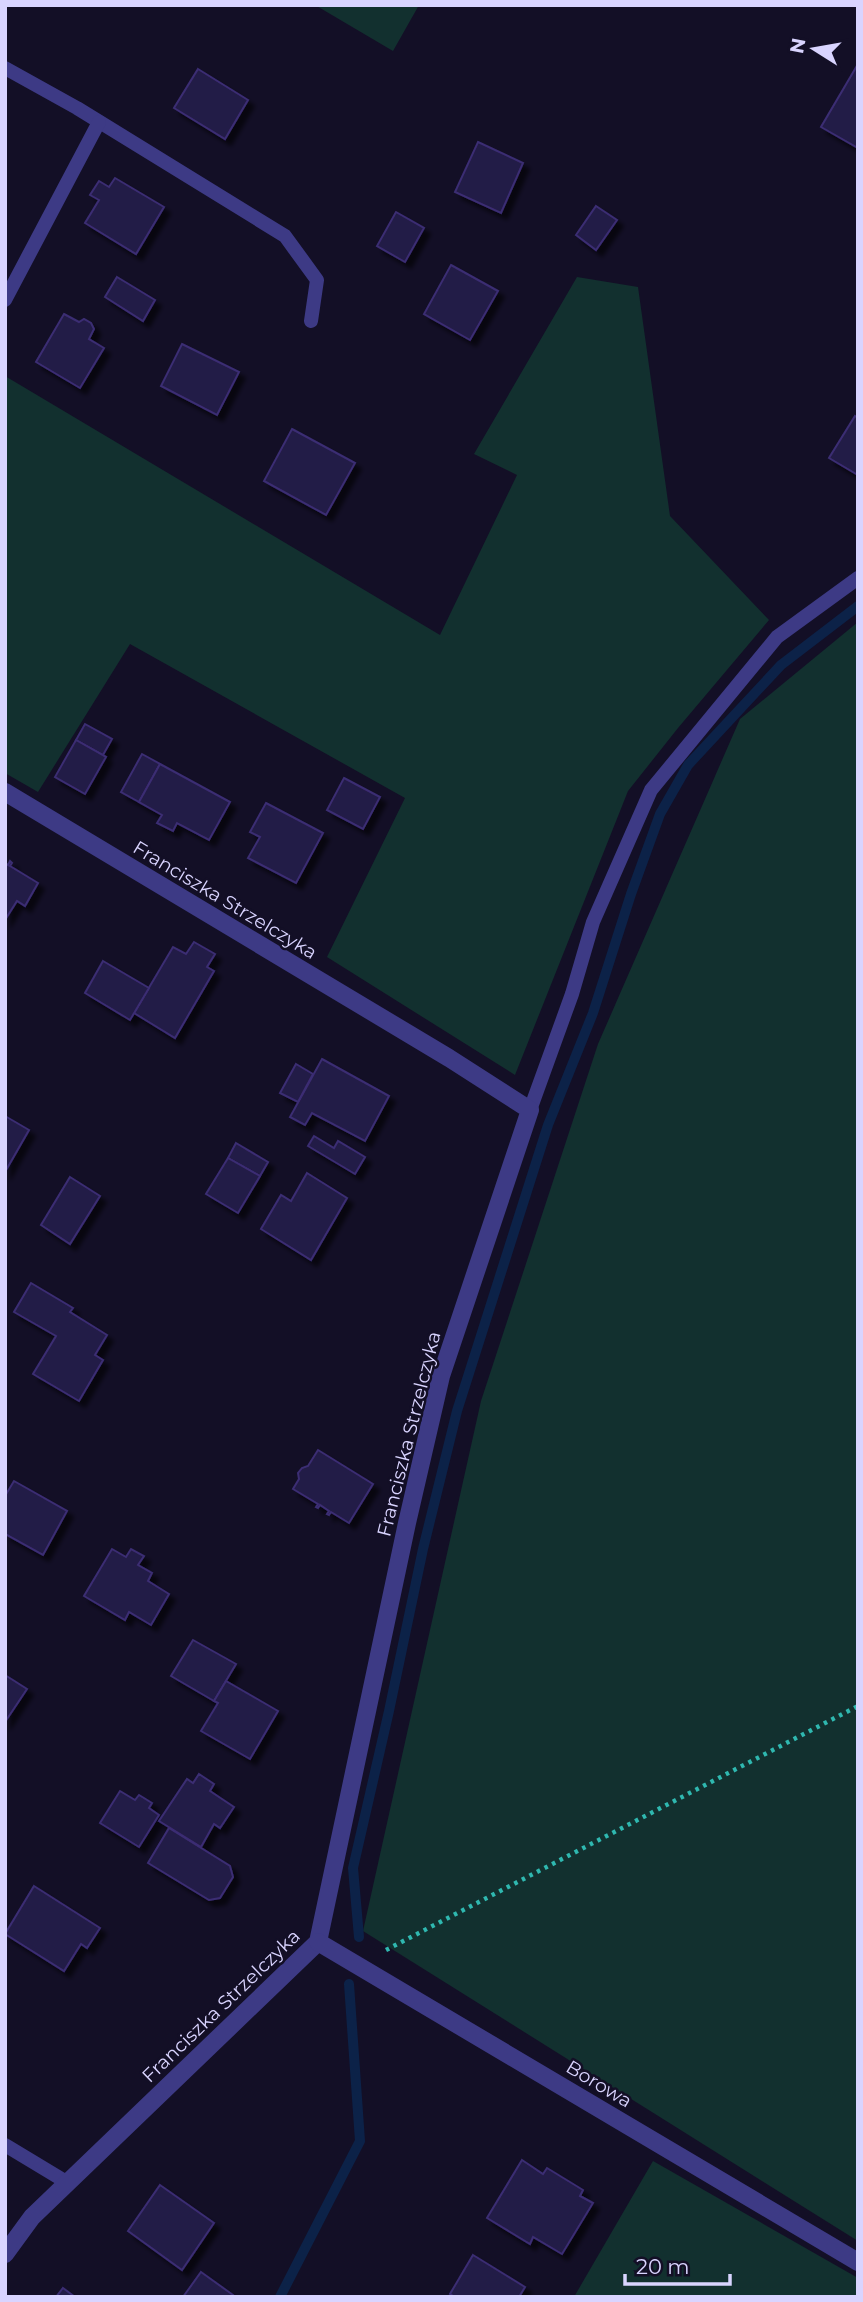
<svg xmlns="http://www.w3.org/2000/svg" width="863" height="2302" viewBox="0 0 863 2302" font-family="Montserrat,sans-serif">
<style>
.green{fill:#12302f}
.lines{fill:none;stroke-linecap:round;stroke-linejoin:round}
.stream{stroke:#0c2248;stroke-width:10}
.building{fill:#241b47;stroke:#3b2d73;stroke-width:2;filter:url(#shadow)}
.path{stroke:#2fb8b0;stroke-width:4.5;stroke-dasharray:3.5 5;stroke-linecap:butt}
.service{stroke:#3d3a85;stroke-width:14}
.minor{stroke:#3d3a85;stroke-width:18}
.labels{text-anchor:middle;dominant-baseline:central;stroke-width:5;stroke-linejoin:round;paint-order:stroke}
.street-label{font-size:19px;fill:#d9d4ff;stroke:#130f26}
</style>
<defs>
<filter id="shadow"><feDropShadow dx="6" dy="6" stdDeviation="2" flood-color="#0009"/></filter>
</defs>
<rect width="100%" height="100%" fill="#130f26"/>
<g class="green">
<path d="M315,5H419L393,51Z"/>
<path d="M577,277L638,287L670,516L769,620L678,728L628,791L515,1075L327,957L405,798L130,644L38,792L5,773V376L440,635L517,475L474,454Z"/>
<path d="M858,622V2241L363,1931L481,1401L598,1044L740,719Z"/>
<path d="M653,2161L858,2278V2297H574Z"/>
</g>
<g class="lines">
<g class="stream">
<path d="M359,1937L353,1868L389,1711L423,1549L457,1411L548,1125L593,1013L631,894L660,814L688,765L781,665L858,606"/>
<path d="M280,2297L360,2141L349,1984"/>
</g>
</g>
<g class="building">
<path d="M858,64V148L821,127Z"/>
<path d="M198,69L248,100L225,139L174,108Z"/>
<path d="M478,142L523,163L501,213L455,192Z"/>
<path d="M115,178L164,207L136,254L85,223L99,200L90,195L99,181L109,187Z"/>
<path d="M596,206L617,220L596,250L576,235Z"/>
<path d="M396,212L424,228L405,262L377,246Z"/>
<path d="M451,265L498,291L470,340L424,314Z"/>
<path d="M117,277L155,300L143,321L105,297Z"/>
<path d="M64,314L79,322L84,319L91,323L94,329L89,339L104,348L80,388L36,362Z"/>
<path d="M182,344L239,372L217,415L161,386Z"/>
<path d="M855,416L858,418V475L829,458Z"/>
<path d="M292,429L355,463L326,515L264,481Z"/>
<path d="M85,724L112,739L103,755L76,740Z"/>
<path d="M76,740L106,757L85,794L55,777Z"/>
<path d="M142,754L160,764L139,802L121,792Z"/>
<path d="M160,764L230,802L209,840L177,823L173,831L157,823L162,815L139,802Z"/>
<path d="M344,778L380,797L363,829L327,810Z"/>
<path d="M266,803L323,833L296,883L248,858L260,837L250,832Z"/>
<path d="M10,861L12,863L10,866L38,883L25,906L17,901L5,920V863L8,865Z"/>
<path d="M194,942L215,954L207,967L214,971L175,1038L134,1013L173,947L186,954Z"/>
<path d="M103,961L149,988L130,1020L85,993Z"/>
<path d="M322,1059L389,1096L365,1141L312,1113L305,1125L290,1117Z"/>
<path d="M296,1064L313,1074L298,1102L280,1093Z"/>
<path d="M5,1116L29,1130L5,1172Z"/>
<path d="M314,1136L334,1148L338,1141L365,1157L355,1174L308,1146Z"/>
<path d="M236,1143L268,1162L260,1176L228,1158Z"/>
<path d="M228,1158L260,1176L238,1213L206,1194Z"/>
<path d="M307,1173L347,1198L311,1260L261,1229L281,1195L291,1201Z"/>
<path d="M70,1177L100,1196L70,1244L41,1225Z"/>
<path d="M31,1283L73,1308L70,1312L107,1335L95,1355L103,1360L79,1401L33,1374L56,1336L14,1312Z"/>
<path d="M318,1450L373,1484L349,1523L331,1512L329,1515L327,1514L329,1511L320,1505L318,1508L316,1507L318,1504L293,1489L299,1479L298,1473L302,1468L308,1466Z"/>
<path d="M14,1481L67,1511L43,1555L5,1534V1496Z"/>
<path d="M112,1549L126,1557L131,1549L144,1556L138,1565L152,1573L148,1581L169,1594L151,1625L129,1612L125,1620L84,1596Z"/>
<path d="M193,1640L236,1664L214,1701L171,1676Z"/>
<path d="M5,1675L27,1689L5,1722Z"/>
<path d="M226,1681L278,1711L250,1759L201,1731L218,1703L214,1701Z"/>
<path d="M199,1774L214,1784L210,1791L234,1807L220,1828L214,1824L201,1847L159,1821L187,1779L193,1783Z"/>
<path d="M120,1791L135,1800L139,1795L152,1803L149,1808L159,1815L139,1847L100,1823Z"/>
<path d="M169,1828L230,1866L233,1877L220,1898L209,1900L148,1863Z"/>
<path d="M34,1886L100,1928L87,1948L81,1944L64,1971L5,1934Z"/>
<path d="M522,2160L543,2174L547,2168L583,2190L580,2196L593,2203L562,2254L533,2237L530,2244L487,2218Z"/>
<path d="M160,2185L214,2223L182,2270L128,2231Z"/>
<path d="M473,2255L525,2287L519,2297H455L450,2294Z"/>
<path d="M201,2272L233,2295L232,2297H183Z"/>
<path d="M63,2288L75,2297H56Z"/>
</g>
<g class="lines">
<path class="path" d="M386,1950L858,1706"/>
<g class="service">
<path d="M5,68L77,108L285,236L317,280L311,321"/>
<path d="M5,300L99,122"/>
<path d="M530,1110L572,994L593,922L651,790L777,637L858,578"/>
<path d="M5,2145L68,2183"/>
</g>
<g class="minor">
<path d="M5,792L449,1058L530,1110L441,1376L407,1523L318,1942L32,2217L5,2254"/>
<path d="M318,1942L858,2262"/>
</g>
</g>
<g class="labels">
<g class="street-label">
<text transform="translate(225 900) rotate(31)">Franciszka Strzelczyka</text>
<text transform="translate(409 1434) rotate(-76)">Franciszka Strzelczyka</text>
<text transform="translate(221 2006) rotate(-44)">Franciszka Strzelczyka</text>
<text transform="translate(599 2084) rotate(31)">Borowa</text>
</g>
</g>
<rect width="863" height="2302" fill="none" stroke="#d9d4ff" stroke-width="14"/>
<g transform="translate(814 49) rotate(281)" stroke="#130f26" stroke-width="5" paint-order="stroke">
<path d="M0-5L12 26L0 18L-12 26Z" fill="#d9d4ff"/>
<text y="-10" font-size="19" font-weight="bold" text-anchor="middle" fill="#d9d4ff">N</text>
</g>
<path d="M625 2274v10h105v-10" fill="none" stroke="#d9d4ff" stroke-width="3.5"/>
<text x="636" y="2274" font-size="21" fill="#d9d4ff" stroke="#130f26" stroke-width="5" paint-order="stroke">20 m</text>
</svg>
